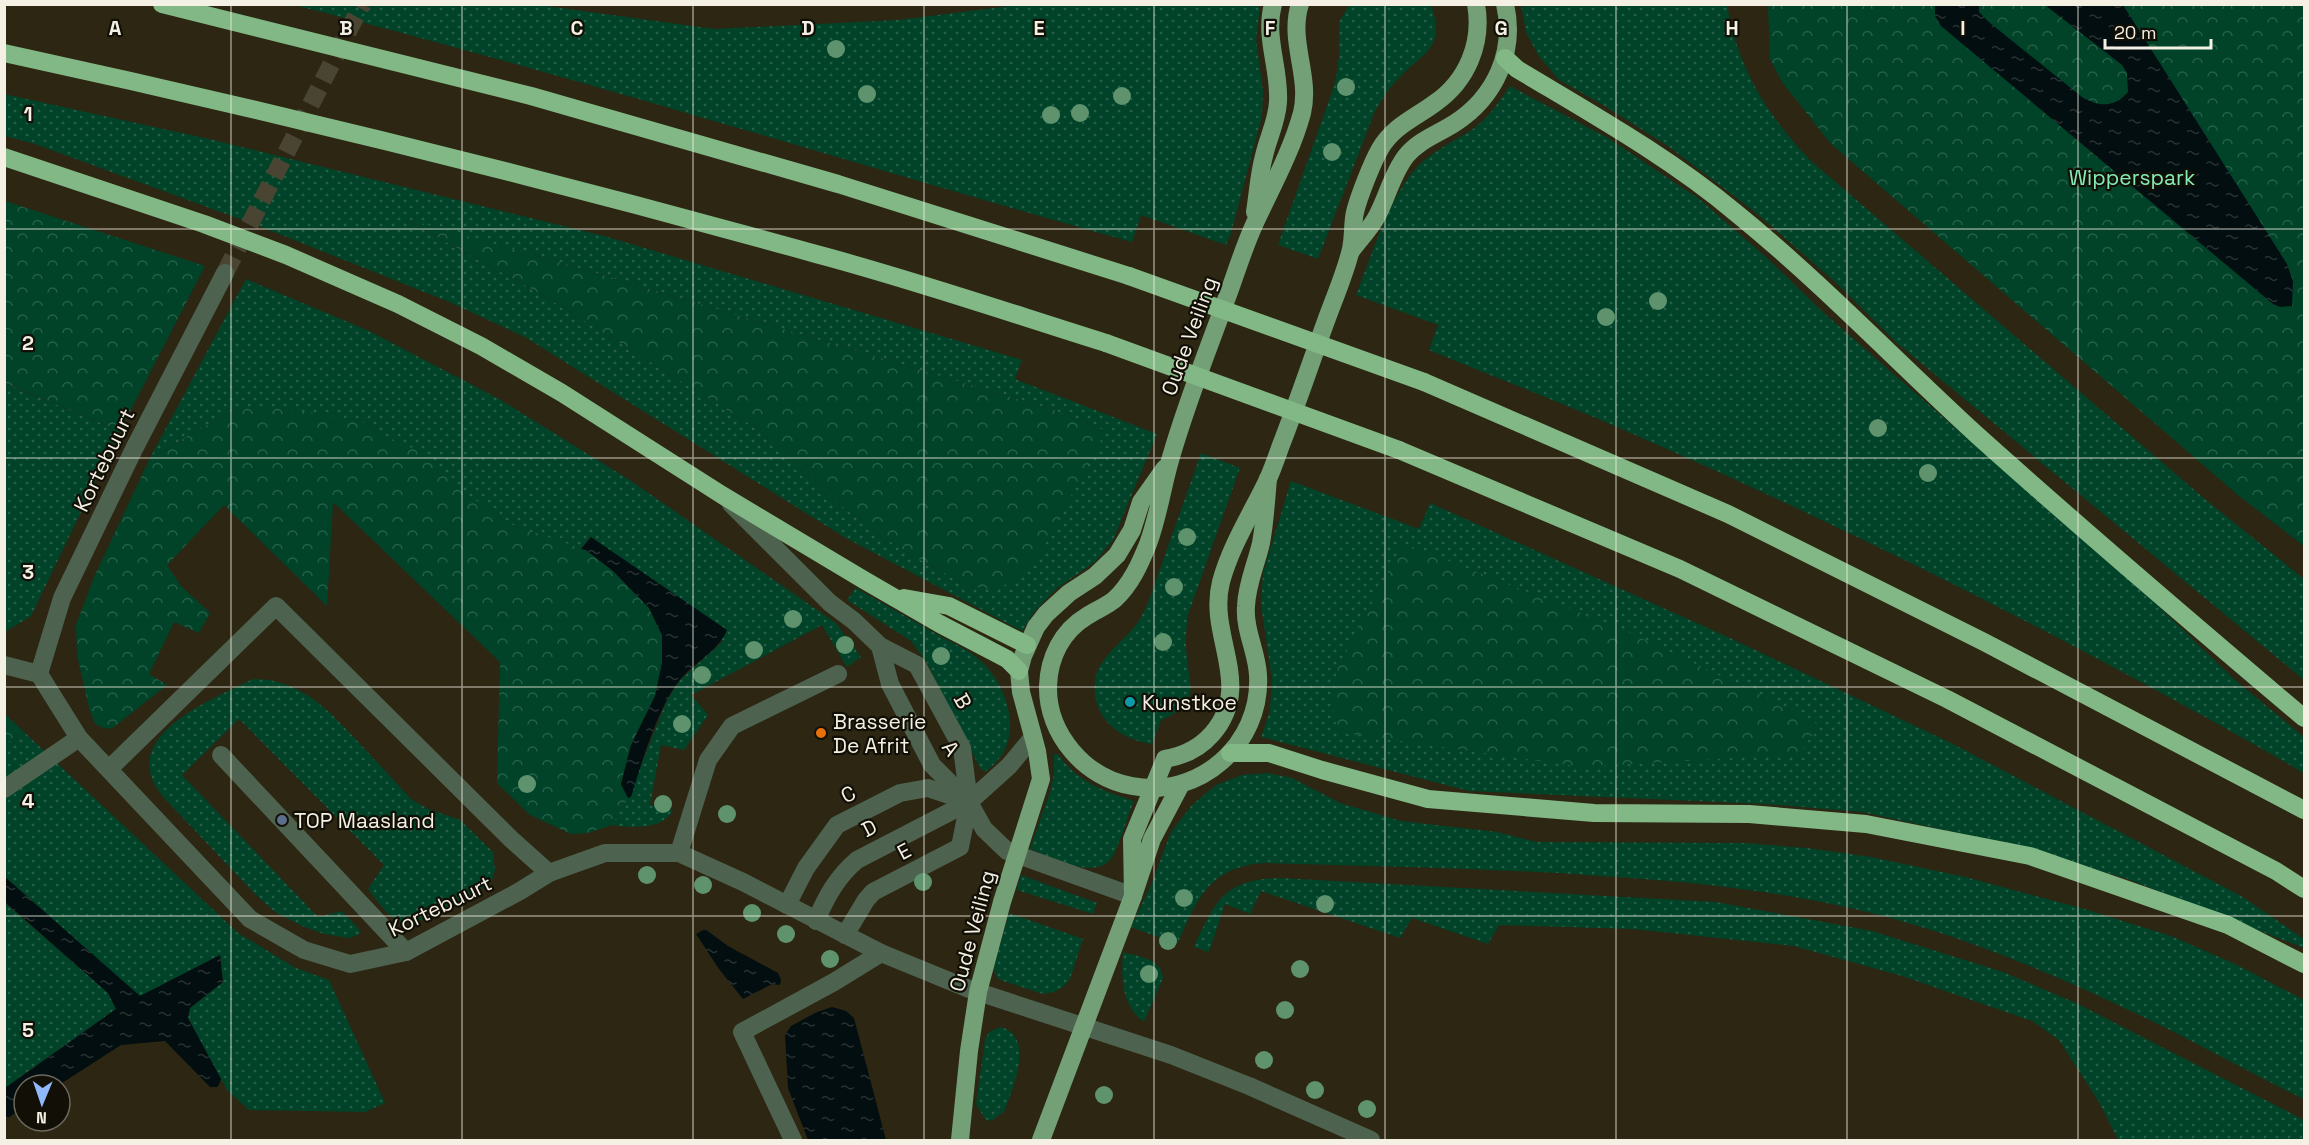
<svg xmlns="http://www.w3.org/2000/svg" width="2309" height="1145" viewBox="0 0 2309 1145" font-family="'Space Grotesk',sans-serif">
<style>
.grass{fill:url(#grass-dots);fill-rule:evenodd}
.forest{fill:url(#forest-crowns)}
.water{fill:url(#water-ripples)}
.lines{fill:none;stroke-linecap:round;stroke-linejoin:round}
.minor-tunnel{stroke:#4a4432;stroke-width:18;stroke-dasharray:18 9;stroke-linecap:butt}
.minor{stroke:#4e634f;stroke-width:18}
.major{stroke:#73a076;stroke-width:18}
.highway{stroke:#82b885;stroke-width:18}
.highway-bridge{stroke:#82b885;stroke-width:18}
.tree{fill:#5e936d}
.grid{fill:none;stroke:#f4f1e4;stroke-width:1.5;stroke-opacity:0.55}
.culture-dot{fill:#0f9aa8;stroke:#120f07;stroke-width:2}
.food-dot{fill:#e8710a;stroke:#120f07;stroke-width:2}
.service-dot{fill:#5c6f8a;stroke:#120f07;stroke-width:2}
.labels{text-anchor:middle;dominant-baseline:central;stroke-width:4.5;stroke-linejoin:round;paint-order:stroke}
.park-label{font-size:21px;fill:#86ecb7;stroke:#120f07}
.street-label{font-size:21px;fill:#f4f1e4;stroke:#120f07}
.poi-label{font-size:21px;fill:#f4f1e4;stroke:#120f07;text-anchor:start}
.grid-label{font-size:20px;text-anchor:middle;font-weight:bold;fill:#f4f1e4;stroke:#120f07;stroke-width:4.5;stroke-linejoin:round;paint-order:stroke}
</style>
<defs>
<pattern id="grass-dots" width="8" height="8" patternUnits="userSpaceOnUse" patternTransform="scale(1.5)"><rect width="8" height="8" fill="#004329"/><path d="M2 2h.1M6 6h.1" fill="none" stroke="#265f48" stroke-width="1.8" stroke-linecap="round"/></pattern>
<pattern id="forest-crowns" width="20" height="18" patternUnits="userSpaceOnUse" patternTransform="scale(1.5)"><rect width="20" height="18" fill="#004329"/><path d="M2 6a3 3 0 1 1 6 0M12 15a3 3 0 1 1 6 0" fill="none" stroke="#265f48"/></pattern>
<pattern id="water-ripples" width="26" height="14" patternUnits="userSpaceOnUse" patternTransform="scale(1.5)"><rect width="26" height="14" fill="#030e10"/><path d="M2 4q2-2 4 0t4 0M15 11q2-2 4 0t4 0" fill="none" stroke="#283233"/></pattern>
</defs>
<rect width="100%" height="100%" fill="#2c2612"/>
<g class="grass">
<path d="M532,4L714,29L898,20L1026,4L1260,5L1256,40L1263,91L1262,116L1231,233L1226,245L1141,215L1132,242C852,164 576,76 294,5Z"/>
<path d="M1349,5H1431C1447,49 1422,53 1397,80C1388,89 1382,100 1375,111L1318,259L1278,245L1335,83L1339,57V22Z"/>
<path d="M1521,5H1727C1738,69 1767,115 1811,161L2206,500L2304,579V680L1898,344L1834,281L1755,212L1668,146L1603,105L1559,80L1538,55L1526,32Z"/>
<path d="M1510,86L1608,138L1698,198L1766,257L1824,313L2152,600L2235,680L2304,737V773C2080,644 1848,527 1610,424C1550,398 1489,375 1429,350L1438,325L1356,295C1371,257 1390,196 1417,167C1433,151 1452,142 1470,131C1487,120 1499,102 1510,86Z"/>
<path d="M4,94L209,139L604,236L1022,360L1015,379L1157,434L1113,540L1095,562L1056,589L1034,612L1022,631L844,537L525,337L447,301L264,228L35,144L5,136ZM406,220L559,262L1051,409L1106,431L969,586L911,555L871,529L839,504L789,454L753,426L541,294Z"/>
<path d="M246,279L369,331L499,399L631,481L836,623L861,657L847,667L822,625L691,695L708,715L684,750L661,745L650,805L673,810C663,830 632,828 612,825L628,798L667,700L680,680L723,641L591,537L580,549L507,523L387,437L359,420L237,408L150,458Z"/>
<path d="M4,383L120,431L31,616L5,632Z"/>
<path d="M1201,453L1240,468L1188,615C1186,630 1185,644 1187,659C1191,694 1199,703 1161,720L1152,744C1118,739 1091,717 1095,680C1098,657 1126,640 1138,622C1149,606 1154,584 1161,566C1174,529 1188,491 1201,453Z"/>
<path d="M1291,481L1419,529L1430,503L1732,639L1951,743L2241,896L2304,939V948L2125,878L1981,838L1862,812L1765,804L1469,791L1261,737L1270,711L1272,679L1261,605L1263,573Z"/>
<path d="M856,588C884,604 912,620 940,636C952,643 966,648 976,657C997,672 1012,705 1010,730C1008,749 1001,760 985,772L980,768L927,663L911,641L847,600Z"/>
<path d="M253,679C302,679 330,712 361,745C378,763 395,782 412,800L428,809L460,820L493,852L495,870L492,880L484,887C468,896 420,928 402,923C388,918 377,900 368,889L384,865L239,719L182,775L318,917L342,911L359,929L360,934L349,938L324,934L302,926L275,912L255,894L165,799C111,738 211,700 253,679Z"/>
<path d="M24,732L238,933L296,968L329,980L385,1103L365,1112L249,1110L227,1090L188,1018L190,1008L223,982L220,955L140,997L5,877V744Z"/>
<path d="M1054,754H1058C1076,781 1103,791 1134,801C1127,818 1122,837 1114,854C1099,884 1052,857 1030,849L1050,792L1054,775Z"/>
<path d="M1267,773L1292,778L1340,803L1401,821L1497,832L1536,842L1744,843L1807,848L1871,857L1965,877L2081,908L2171,936L2235,964L2304,1000V1099C2260,1078 2217,1054 2174,1032C2094,992 2013,956 1928,929C1822,895 1712,883 1601,876C1489,868 1376,866 1264,863C1210,867 1197,898 1178,943H1174L1131,927L1151,885L1171,832L1192,805L1216,785L1242,775Z"/>
<path d="M1021,875L1097,903L1093,914L1017,890Z"/>
<path d="M1280,878L1716,902L1872,931L2003,972L2078,1004L2304,1120V1140H2118L2100,1104L2059,1040L2032,1021L1902,976L1794,946L1633,929L1499,925L1488,944L1412,918L1400,938L1261,891L1250,914L1225,904L1209,952L1194,947C1215,901 1224,879 1280,878Z"/>
<path d="M4,902L108,993L116,1009L5,1088Z"/>
<path d="M1009,913L1083,939L1070,979L1063,987L1054,992L1043,994L1000,980L995,974L994,966Z"/>
<path d="M1123,952C1139,957 1161,958 1163,978L1144,1022C1121,1005 1121,978 1123,952Z"/>
<path d="M1001,1027C1036,1037 1012,1090 1004,1112L991,1121L985,1119L976,1104L985,1039L989,1032Z"/>
</g>
<g class="forest">
<path d="M1768,5H2304V546L2239,496L1830,143L1782,82L1770,59Z"/>
<path d="M5,201L205,266L120,431L5,383Z"/>
<path d="M403,218L559,262L1051,409L1106,431L1035,563L1016,579L996,590L969,586L911,555L871,529L839,504L789,454L753,426L541,294Z"/>
<path d="M270,407L359,420L387,437L419,451L469,495L507,523L586,550L613,571L649,608L662,635V663L655,696L631,745L621,784L628,798L612,825L588,833L571,834L530,815L497,783L500,662L333,502L327,606L224,505L167,565L181,586L210,613L199,633L174,622L149,674L167,685L114,727L106,729L95,724L89,708L77,655L76,625L94,577L150,458L237,408Z"/>
<path d="M1403,543L1622,629L1815,721L1817,728L1799,754L1582,767L1337,732L1333,703L1337,670Z"/>
<path d="M5,714L24,732L5,744H4Z"/>
</g>
<g class="water">
<path d="M1935,5H1979V12L1990,23L2082,97C2099,107 2114,108 2128,92L2127,73L2122,65L2045,5H2123L2287,264L2293,281L2292,306L2280,307L2273,304L1941,26L1935,16Z"/>
<path d="M591,537L727,630C718,652 694,662 679,681C658,707 641,765 631,797L628,798L621,784L631,745L655,696L662,663V635L649,608L613,571L586,550L581,549Z"/>
<path d="M5,877L140,996L220,955L223,982L190,1008L188,1018L221,1079L218,1087H210L165,1041L121,1045L59,1085H24V1107L5,1120V1088L116,1009L108,993L5,902Z"/>
<path d="M705,929L728,946L778,973L781,980L780,985L772,984L743,999L719,969L696,934Z"/>
<path d="M832,1007L846,1011L854,1018L886,1140H808L788,1088L785,1035L791,1026L817,1012Z"/>
</g>
<g class="lines">
<path class="minor-tunnel" d="M225,273L362,4"/>
<g class="minor">
<path d="M731,504L830,603L854,621L880,646L917,665L962,748L969,802L960,847L873,892L866,900L845,935"/>
<path d="M880,646L890,684L932,765L969,802L984,829L1007,851L1133,896"/>
<path d="M4,665L39,674L79,738L250,919L304,950L350,964L406,952L520,891L549,873L605,853H679L743,882L881,953L969,989L1171,1055L1249,1086L1371,1140"/>
<path d="M39,674L62,598L134,449L225,273"/>
<path d="M221,755L406,952"/>
<path d="M110,768L276,606L511,839L549,873"/>
<path d="M4,789L79,738"/>
<path d="M679,853L708,760L732,726L838,674"/>
<path d="M787,905L806,868L837,825L900,793L928,788L964,800"/>
<path d="M816,921C826,897 837,877 857,860L969,802L1009,766L1033,737"/>
<path d="M793,1140L742,1032L834,982L881,953"/>
</g>
<g class="major">
<path d="M1255,212C1258,193 1259,174 1264,156C1268,138 1277,121 1278,102C1280,68 1264,38 1273,4"/>
<path d="M1351,251C1359,240 1369,230 1376,218C1387,198 1392,174 1406,156C1419,140 1438,134 1455,123C1495,97 1516,52 1505,4"/>
<path d="M1268,479C1266,500 1265,522 1261,543C1256,565 1247,583 1246,606C1244,630 1257,652 1258,675C1262,744 1199,799 1132,786C1085,778 1047,734 1048,686C1049,657 1062,631 1087,616C1096,610 1107,606 1115,599C1131,584 1140,564 1148,544C1159,514 1162,487 1171,457C1187,401 1209,347 1229,292C1237,270 1244,247 1254,225C1271,188 1291,153 1302,113C1311,76 1288,41 1300,4"/>
<path d="M1133,896L1132,839L1165,759C1183,756 1199,749 1212,734C1255,685 1207,636 1221,582C1231,545 1252,513 1268,479C1273,468 1277,456 1281,445C1297,404 1311,362 1326,321C1334,299 1344,276 1350,253C1354,240 1352,225 1355,212C1359,196 1372,163 1380,149C1393,126 1415,118 1435,103C1467,81 1483,43 1476,4"/>
<path d="M960,1140L969,1051L978,992L1002,902L1041,779L1037,751L1021,692L1019,671L1023,656L1036,627L1046,614L1069,593L1095,576L1117,555L1132,530L1141,502L1165,468"/>
<path d="M1041,1140L1133,896L1152,839L1180,786"/>
</g>
<g class="highway">
<path d="M162,4L531,96L838,184L1129,276"/>
<path d="M4,53C277,112 547,179 816,254C914,280 1010,313 1106,343"/>
<path d="M1505,58L1517,69C1592,114 1669,157 1736,213C1821,282 1897,362 1978,436C2085,532 2194,625 2304,718"/>
<path d="M4,157L204,224L286,255L398,304L481,346L562,393L722,495L864,580L940,624L1007,659L1019,671"/>
<path d="M1424,382L1728,514L1984,642L2304,810"/>
<path d="M1399,450L1680,569L1947,699L2276,871L2304,889"/>
<path d="M904,598L949,606L1027,645"/>
<path d="M1230,753H1269L1322,770L1428,799L1594,813L1749,814L1866,824L2030,856L2228,925L2304,964"/>
</g>
<g class="highway-bridge">
<path d="M1129,276L1424,382"/>
<path d="M1106,343L1399,450"/>
</g>
</g>
<g class="tree">
<circle cx="836" cy="49" r="9"/>
<circle cx="1346" cy="87" r="9"/>
<circle cx="867" cy="94" r="9"/>
<circle cx="1122" cy="96" r="9"/>
<circle cx="1080" cy="113" r="9"/>
<circle cx="1051" cy="115" r="9"/>
<circle cx="1332" cy="152" r="9"/>
<circle cx="1658" cy="301" r="9"/>
<circle cx="1606" cy="317" r="9"/>
<circle cx="1878" cy="428" r="9"/>
<circle cx="1928" cy="473" r="9"/>
<circle cx="1187" cy="537" r="9"/>
<circle cx="1174" cy="587" r="9"/>
<circle cx="793" cy="619" r="9"/>
<circle cx="1163" cy="642" r="9"/>
<circle cx="845" cy="645" r="9"/>
<circle cx="754" cy="650" r="9"/>
<circle cx="941" cy="656" r="9"/>
<circle cx="702" cy="675" r="9"/>
<circle cx="682" cy="724" r="9"/>
<circle cx="527" cy="784" r="9"/>
<circle cx="663" cy="804" r="9"/>
<circle cx="727" cy="814" r="9"/>
<circle cx="647" cy="875" r="9"/>
<circle cx="923" cy="882" r="9"/>
<circle cx="703" cy="885" r="9"/>
<circle cx="1184" cy="898" r="9"/>
<circle cx="1325" cy="904" r="9"/>
<circle cx="752" cy="913" r="9"/>
<circle cx="786" cy="934" r="9"/>
<circle cx="1168" cy="941" r="9"/>
<circle cx="830" cy="959" r="9"/>
<circle cx="1300" cy="969" r="9"/>
<circle cx="1149" cy="974" r="9"/>
<circle cx="1285" cy="1010" r="9"/>
<circle cx="1264" cy="1060" r="9"/>
<circle cx="1315" cy="1090" r="9"/>
<circle cx="1104" cy="1095" r="9"/>
<circle cx="1367" cy="1109" r="9"/>
</g>
<path class="grid" d="M231,4V1140M462,4V1140M693,4V1140M924,4V1140M1154,4V1140M1385,4V1140M1616,4V1140M1847,4V1140M2078,4V1140M4,229H2304M4,458H2304M4,687H2304M4,916H2304"/>
<circle class="culture-dot" cx="1130" cy="702" r="6"/>
<circle class="food-dot" cx="821" cy="733" r="6"/>
<circle class="service-dot" cx="282" cy="820" r="6"/>
<g class="labels">
<g class="park-label">
<text x="2132" y="177">Wipperspark</text>
</g>
<g class="street-label">
<text transform="translate(1189 336) rotate(-70)">Oude Veiling</text>
<text transform="translate(104 460) rotate(-64)">Kortebuurt</text>
<text transform="translate(963 701) rotate(61)">B</text>
<text transform="translate(951 748) rotate(55)">A</text>
<text transform="translate(848 794) rotate(-27)">C</text>
<text transform="translate(869 828) rotate(-27)">D</text>
<text transform="translate(904 851) rotate(-28)">E</text>
<text transform="translate(440 906) rotate(-26)">Kortebuurt</text>
<text transform="translate(972 931) rotate(-75)">Oude Veiling</text>
</g>
<g class="poi-label">
<text x="1142" y="702">Kunstkoe</text>
<text x="833" y="721">Brasserie<tspan x="833" dy="24">De Afrit</tspan></text>
<text x="294" y="820">TOP Maasland</text>
</g>
</g>
<g class="grid-label">
<text x="115" y="35">A</text>
<text x="346" y="35">B</text>
<text x="577" y="35">C</text>
<text x="808" y="35">D</text>
<text x="1039" y="35">E</text>
<text x="1270" y="35">F</text>
<text x="1501" y="35">G</text>
<text x="1732" y="35">H</text>
<text x="1963" y="35">I</text>
<text x="28" y="121">1</text>
<text x="28" y="350">2</text>
<text x="28" y="579">3</text>
<text x="28" y="808">4</text>
<text x="28" y="1037">5</text>
</g>
<rect width="2309" height="1145" fill="none" stroke="#f4f1e4" stroke-width="12"/>
<g transform="translate(42 1103) rotate(182)"><circle r="28" fill="#120f07" stroke="#6c695f" stroke-width="1.5"/>
<path d="M0-4.5L10 22L0 15L-10 22Z" fill="#90b8fd"/>
<text y="-9" font-size="16" font-weight="bold" text-anchor="middle" fill="#f4f1e4">N</text>
</g>
<path d="M2105 39v9h106v-9" fill="none" stroke="#f4f1e4" stroke-width="3"/>
<text x="2114" y="39" font-size="18" fill="#f4f1e4" stroke="#120f07" stroke-width="4.5" paint-order="stroke">20 m</text>
</svg>
